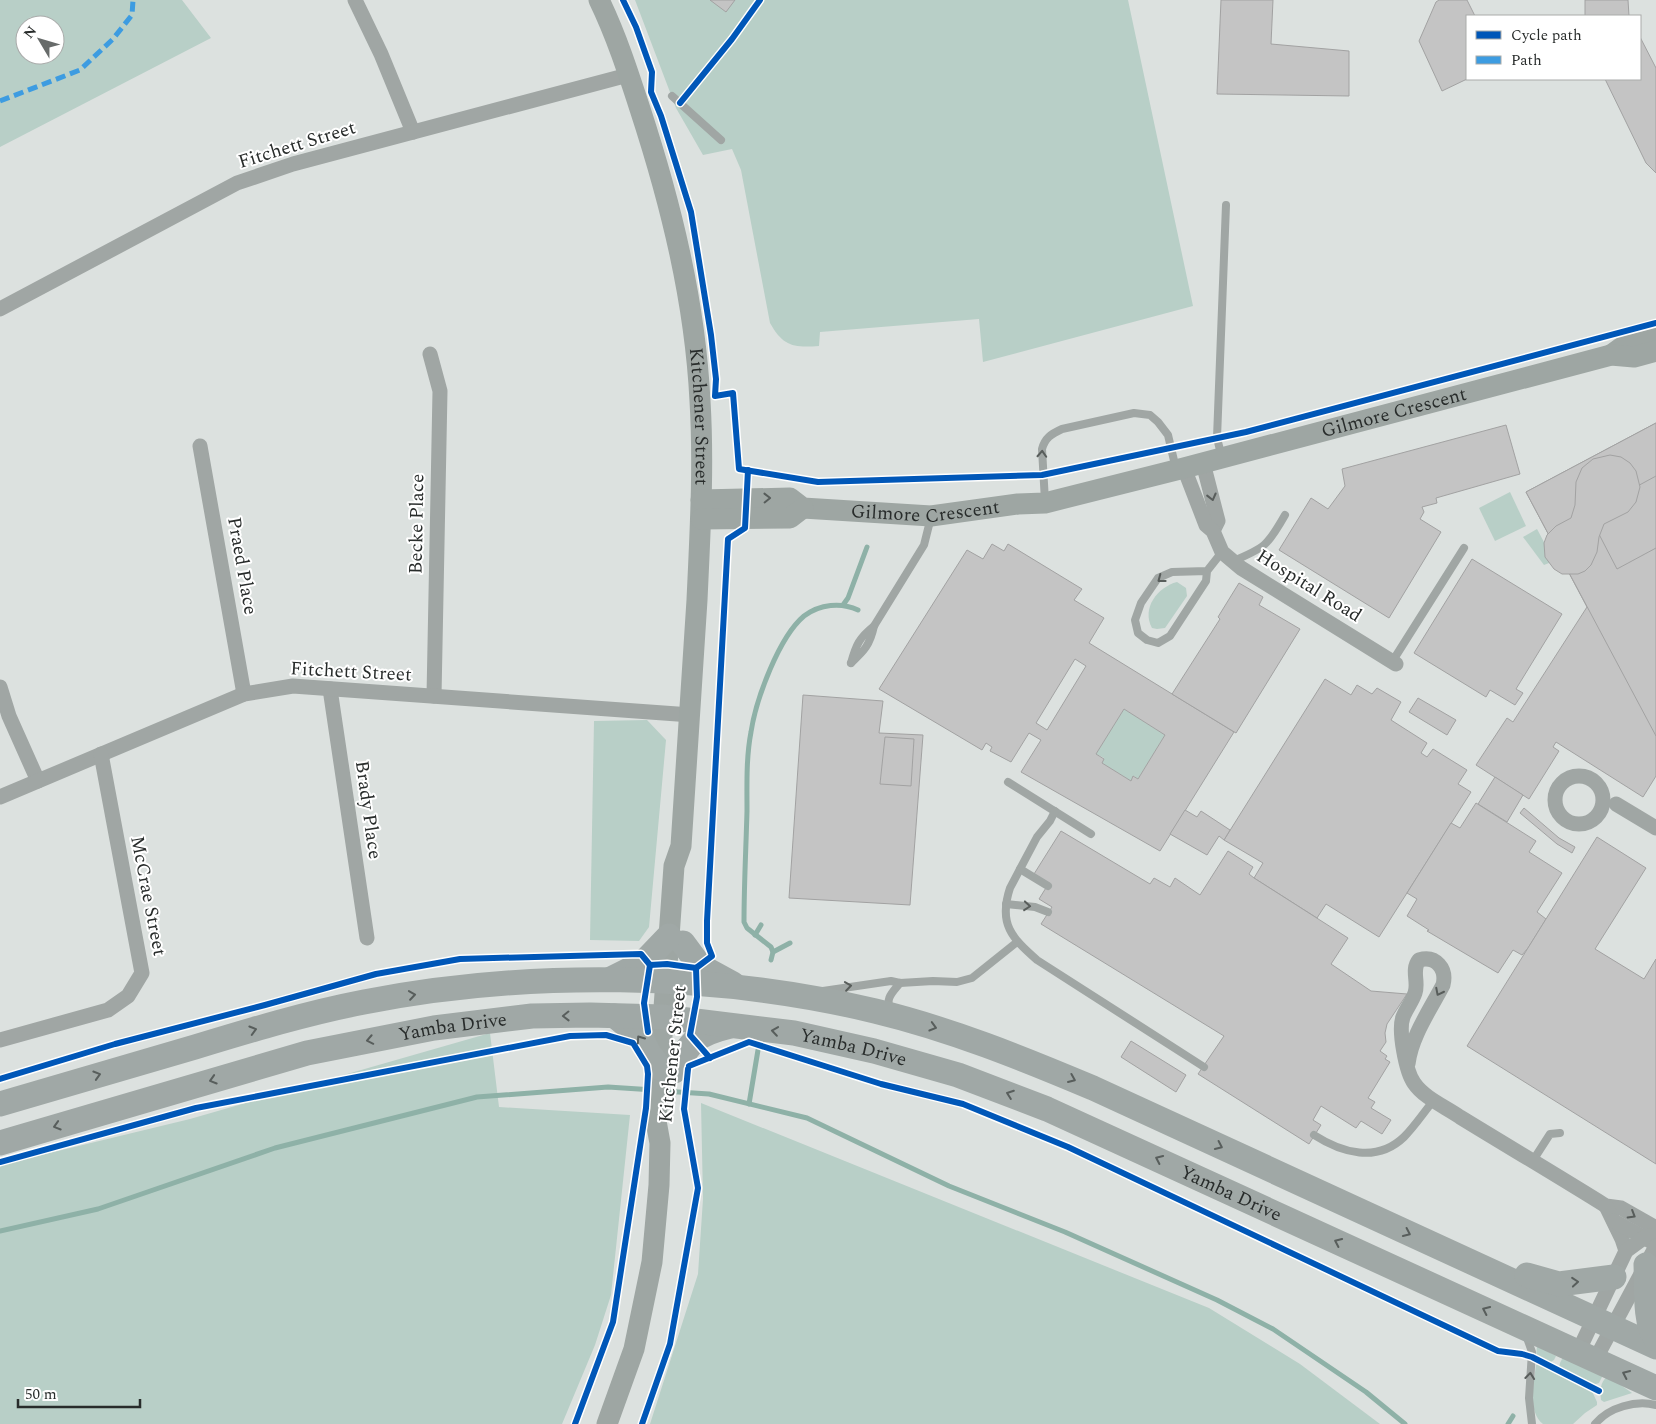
<svg xmlns="http://www.w3.org/2000/svg" width="1656" height="1424" viewBox="0 0 1656 1424" font-family="Spectral,serif">
<style>
.green{fill:#b8cfc7;fill-rule:evenodd}
.lines{fill:none;stroke-linecap:round;stroke-linejoin:round}
.stream{stroke:#8eb1a7;stroke-width:5}
.building{fill:#c4c4c4;stroke:#a2a2a2;fill-rule:evenodd}
.lane{stroke:#a0a6a4;stroke-width:8}
.street{stroke:#a0a6a4;stroke-width:15}
.secondary{stroke:#9ea6a3;stroke-width:21}
.primary{stroke:#a0a8a6;stroke-width:25}
.quiet{stroke:#3d9ce1;stroke-width:5;stroke-dasharray:10 5;stroke-linecap:butt}
.cycleway-casing{stroke:#fff;stroke-width:9}
.cycleway{stroke:#0057b8;stroke-width:6}
.oneway{stroke:#585d5b}
.oneway2{stroke:#575d5b}
.oneway3{stroke:#585e5c}
.labels{text-anchor:middle;dominant-baseline:central;stroke-width:4;stroke-linejoin:round;paint-order:stroke}
.street-label{font-size:19px;fill:#282c2b;stroke:#fff}
</style>
<rect width="100%" height="100%" fill="#dce1df"/>
<g class="green">
<path d="M0,0H182L211,38L0,147ZM25,25H55V55H25Z"/>
<path d="M635,0H1128L1193,306L983,362L979,319L820,332L819,346C793,348 783,346 770,323L741,170L732,149L703,155L676,108Z"/>
<path d="M1510,492L1526,526L1495,541L1479,508Z"/>
<path d="M1537,529L1554,561L1544,565L1523,537Z"/>
<path d="M1177,582L1186,588L1187,596L1165,628L1157,629L1152,628C1141,608 1158,587 1177,582Z"/>
<path d="M1124,709L1165,735L1138,779L1134,776L1131,781L1102,763L1104,758L1096,754Z"/>
<path d="M647,720L666,740L649,927L639,941L590,940L594,721Z"/>
<path d="M490,1033L499,1107L630,1115L611,1295L595,1345L562,1424H0V1165L190,1119Z"/>
<path d="M701,1103L1209,1308L1300,1364L1380,1424H650L698,1274L703,1199Z"/>
<path d="M1537,1346L1556,1356L1554,1360L1549,1363L1536,1356Z"/>
<path d="M1563,1357L1601,1374L1602,1377L1599,1383L1593,1385L1559,1368L1560,1363Z"/>
<path d="M1539,1363L1591,1389L1597,1402V1405L1585,1413L1573,1424H1543C1527,1411 1534,1383 1536,1365Z"/>
<path d="M1607,1377L1615,1381L1632,1393L1604,1402L1601,1400C1600,1391 1600,1382 1607,1377Z"/>
</g>
<g class="lines">
<g class="stream">
<path d="M843,605L848,598L867,547"/>
<path d="M755,935L761,925"/>
<path d="M773,952L790,943"/>
<path d="M771,960L773,952L771,947L747,928L744,922C744,885 746,848 747,811C747,785 746,758 751,732C756,699 779,637 804,616C820,604 841,602 858,610"/>
<path d="M663,1091L709,1094L807,1118L949,1186L1065,1232L1217,1300L1273,1329L1366,1392L1405,1424"/>
<path d="M749,1104L758,1050"/>
<path d="M0,1231L98,1209L275,1148L477,1097L608,1087L654,1090"/>
<path d="M1508,1424L1513,1416"/>
</g>
</g>
<g class="building">
<path d="M710,0H735L726,12Z"/>
<path d="M1221,0H1273L1271,44L1349,51V96L1217,94Z"/>
<path d="M1439,0H1467L1475,16H1467V79L1442,91L1419,41L1436,2Z"/>
<path d="M1585,0H1628L1629,16H1585Z"/>
<path d="M1640,37L1656,68V173L1646,163L1605,79H1640Z"/>
<path d="M1656,423V776L1643,797L1556,742L1553,747L1559,751L1529,799L1476,765L1507,718L1513,722L1587,607L1526,492Z"/>
<path d="M1656,423V476L1588,513L1617,569L1656,548V736L1526,492Z"/>
<path d="M1506,425L1520,474L1436,498L1437,503L1422,507L1424,512L1420,519L1441,532L1389,618L1279,550L1311,498L1328,509L1345,486L1342,469Z"/>
<path d="M1610,455L1621,457L1630,463L1636,471L1640,487L1636,502L1628,512L1604,524L1599,537L1597,552L1591,565L1585,571L1578,574H1562L1554,569L1545,557L1544,543L1547,535L1556,526L1571,518L1575,505L1576,482L1582,468L1593,459Z"/>
<path d="M992,544L1004,551L1008,544L1082,589L1074,600L1104,618L1089,643L1234,732L1160,851L1021,772L1041,740L1029,733L1011,762L990,751L992,747L986,743L982,750L879,689L967,550L983,559ZM1075,659L1086,666L1047,730L1036,723ZM1124,709L1165,735L1138,779L1133,776L1131,781L1102,763L1104,759L1096,754Z"/>
<path d="M1472,559L1562,614L1516,689L1523,693L1515,705L1490,690L1486,697L1414,653Z"/>
<path d="M1239,583L1263,597L1259,605L1300,629L1236,733L1172,694L1220,619L1218,617Z"/>
<path d="M1325,679L1351,695L1357,685L1372,694L1377,688L1401,702L1391,720L1427,743L1421,753L1427,757L1433,749L1467,770L1458,784L1471,792L1379,937L1326,904L1317,918L1254,878L1263,863L1224,840Z"/>
<path d="M803,695L883,701L879,733L923,735L910,905L789,898Z"/>
<path d="M1418,698L1456,720L1447,735L1409,712Z"/>
<path d="M885,737L914,739L911,786L880,784Z"/>
<path d="M1495,777L1523,795L1507,822L1478,804Z"/>
<path d="M1476,803L1536,841L1529,852L1562,873L1537,912L1546,919L1528,948L1522,955L1513,950L1498,973L1427,931L1429,930L1407,916L1417,899L1407,893L1451,823L1460,828Z"/>
<path d="M1524,808L1559,838L1575,847L1572,853L1557,844L1520,813Z"/>
<path d="M1185,810L1197,817L1201,811L1230,830L1224,840L1219,836L1207,855L1170,834Z"/>
<path d="M1061,831L1150,884L1154,878L1170,887L1175,878L1200,895L1228,851L1253,867L1249,874L1254,878L1348,938L1331,964L1371,991L1407,994L1387,1024L1385,1033L1386,1042L1380,1051L1387,1056L1385,1059L1390,1062L1368,1098L1375,1102L1371,1108L1391,1120L1382,1134L1361,1121L1356,1128L1321,1106L1313,1120L1321,1125L1309,1144L1198,1074L1224,1036L1041,924L1052,907L1039,899L1049,883L1034,874Z"/>
<path d="M1597,837L1646,868L1595,949L1644,979L1656,959V1164L1467,1046Z"/>
<path d="M1131,1041L1186,1075L1176,1092L1121,1057Z"/>
</g>
<g class="lines">
<g class="lane">
<path d="M672,96L721,140"/>
<path d="M1222,458L1217,438L1226,205"/>
<path d="M1045,501L1042,449C1045,438 1051,434 1062,429L1134,413L1150,415L1158,422L1168,435L1176,469"/>
<path d="M1233,561C1265,548 1268,545 1285,515"/>
<path d="M1207,571L1172,572L1158,578L1141,603L1135,620L1138,633L1147,640L1158,643L1170,636L1206,581L1207,571L1222,552"/>
<path d="M1392,662L1464,548"/>
<path d="M851,663C864,651 870,645 874,626L924,545L931,517"/>
<path d="M851,663C856,645 859,638 874,626"/>
<path d="M1008,782L1091,834"/>
<path d="M1055,811L1050,821L1037,837L1010,888C998,924 1012,938 1037,960L1204,1067"/>
<path d="M1020,869L1048,886"/>
<path d="M1006,904L1035,907L1048,912"/>
<path d="M823,991L891,981L900,983L933,981L957,982L972,978L1017,942"/>
<path d="M891,1010C884,999 893,992 900,983"/>
<path d="M1314,1135C1342,1153 1377,1163 1404,1137C1415,1126 1424,1112 1434,1100"/>
<path d="M1532,1162L1550,1134L1560,1133"/>
<path d="M1526,1335L1532,1352L1529,1398L1532,1424"/>
<path d="M1595,1424C1609,1407 1636,1400 1656,1405"/>
</g>
<g class="street">
<path d="M355,0L381,54L413,132"/>
<path d="M0,309L237,183L293,164L628,75"/>
<path d="M430,354L440,391L434,696"/>
<path d="M200,446L244,694"/>
<path d="M1203,463L1218,521L1213,531"/>
<path d="M1184,468L1206,525L1213,531L1222,552L1241,568L1396,664"/>
<path d="M0,687L9,716L38,781"/>
<path d="M330,689L367,938"/>
<circle cx="1579" cy="800" r="24"/>
<path d="M0,797L244,694L293,686L691,715"/>
<path d="M1616,804L1656,828"/>
<path d="M0,1040L108,1010L128,996L142,973L101,754"/>
<path d="M1408,1064C1411,1037 1430,1010 1443,985C1447,969 1436,955 1419,960C1411,970 1419,982 1415,993C1412,1002 1406,1009 1403,1017C1398,1030 1406,1072 1414,1083C1424,1098 1446,1107 1460,1117C1509,1147 1558,1176 1606,1206L1621,1208L1656,1228"/>
<path d="M1606,1206L1622,1239L1626,1251"/>
<path d="M1614,1221L1652,1242"/>
<path d="M1578,1352L1626,1251L1645,1237L1656,1235"/>
<path d="M1595,1360L1656,1246"/>
</g>
<g class="secondary">
<path id="s1" d="M599,0C616,35 628,72 640,109C671,204 695,301 700,401C704,467 700,534 697,600C692,682 687,764 681,846L674,866L656,1121L660,1143L659,1185L652,1262L634,1349L607,1424"/>
<path d="M1611,355L1629,342L1656,334"/>
<path id="s2" d="M701,500L790,498L803,508L931,516L1018,504L1045,503L1184,468L1611,355L1634,357L1656,351"/>
<path d="M701,519L790,518L803,508"/>
</g>
<g class="primary">
<path d="M683,943L700,966L733,984"/>
<path d="M611,979L631,969L646,960L669,936"/>
<path d="M615,1016L641,1037L648,1052L660,1068"/>
<path d="M674,1071C690,1041 697,1034 730,1026"/>
<path d="M0,1104C65,1085 130,1066 195,1047C251,1030 307,1013 364,1002C527,970 714,972 875,1011C950,1029 1022,1058 1093,1088L1656,1347"/>
<path id="s3" d="M0,1143L307,1053L434,1028L532,1016L590,1015L663,1017L794,1033L874,1051L958,1075L1047,1109L1656,1388"/>
<path d="M1646,1265C1647,1285 1644,1323 1656,1339"/>
<path d="M1527,1275L1559,1284L1614,1277"/>
</g>
<path class="quiet" d="M0,101L80,70L113,39L132,15L133,0"/>
<g class="cycleway-casing">
<g id="cycleway">
<path d="M623,0L636,27L652,72L651,92L661,116L691,212L711,335L716,379L715,396L733,393L739,469L818,482L1042,475L1246,432L1656,323"/>
<path d="M680,103L732,39L760,0"/>
<path d="M650,965L667,964L696,968L712,956L707,943V921L728,539L745,528L748,470"/>
<path d="M696,968L697,997L690,1035L710,1058"/>
<path d="M648,1032L644,1003L650,965"/>
<path d="M689,1066L749,1042L881,1084L963,1104L1068,1147L1498,1351L1522,1354L1532,1357L1599,1391"/>
<path d="M0,1079L115,1044L265,1005L376,974L460,959L641,954L650,965"/>
<path d="M0,1162L196,1108L570,1036L606,1035L633,1043L647,1066L648,1074L646,1108L613,1322L575,1424"/>
<path d="M642,1424L670,1344L698,1188L684,1109L688,1069"/>
</g>
</g>
<use href="#cycleway" class="cycleway"/>
</g>
<defs><path id="oneway-chevron" d="M-2-3.5L2.5 0L-2 3.5" fill="none" stroke-width="1.6" stroke-linecap="round" stroke-linejoin="round" transform="scale(1.25)"/></defs>
<g class="oneway">
<use href="#oneway-chevron" transform="translate(1042 454) rotate(-87)"/>
<use href="#oneway-chevron" transform="translate(1212 497) rotate(76)"/>
<use href="#oneway-chevron" transform="translate(1161 579) rotate(143)"/>
<use href="#oneway-chevron" transform="translate(1027 906) rotate(5)"/>
<use href="#oneway-chevron" transform="translate(848 986) rotate(-8)"/>
<use href="#oneway-chevron" transform="translate(1439 992) rotate(117)"/>
<use href="#oneway-chevron" transform="translate(1632 1215) rotate(31)"/>
<use href="#oneway-chevron" transform="translate(1530 1376) rotate(-84)"/>
</g>
<use class="oneway2" href="#oneway-chevron" transform="translate(767 498) rotate(-1)"/>
<g class="oneway3">
<use href="#oneway-chevron" transform="translate(412 995) rotate(-8)"/>
<use href="#oneway-chevron" transform="translate(566 1016) rotate(179)"/>
<use href="#oneway-chevron" transform="translate(933 1027) rotate(16)"/>
<use href="#oneway-chevron" transform="translate(253 1030) rotate(-16)"/>
<use href="#oneway-chevron" transform="translate(775 1031) rotate(-172)"/>
<use href="#oneway-chevron" transform="translate(640 1039) rotate(-125)"/>
<use href="#oneway-chevron" transform="translate(370 1040) rotate(169)"/>
<use href="#oneway-chevron" transform="translate(97 1075) rotate(-17)"/>
<use href="#oneway-chevron" transform="translate(1072 1079) rotate(23)"/>
<use href="#oneway-chevron" transform="translate(213 1080) rotate(163)"/>
<use href="#oneway-chevron" transform="translate(1010 1094) rotate(-160)"/>
<use href="#oneway-chevron" transform="translate(57 1126) rotate(163)"/>
<use href="#oneway-chevron" transform="translate(1219 1146) rotate(25)"/>
<use href="#oneway-chevron" transform="translate(1159 1159) rotate(-155)"/>
<use href="#oneway-chevron" transform="translate(1407 1233) rotate(25)"/>
<use href="#oneway-chevron" transform="translate(1338 1242) rotate(-155)"/>
<use href="#oneway-chevron" transform="translate(1575 1282) rotate(-5)"/>
<use href="#oneway-chevron" transform="translate(1486 1310) rotate(-155)"/>
<use href="#oneway-chevron" transform="translate(1626 1374) rotate(-155)"/>
</g>
<g class="labels">
<g class="street-label">
<text transform="translate(297 145) rotate(-17)">Fitchett Street</text>
<text stroke="none"><textPath href="#s2" startOffset="709">Gilmore Crescent</textPath></text>
<text stroke="none"><textPath href="#s1" startOffset="431">Kitchener Street</textPath></text>
<text stroke="none"><textPath href="#s2" startOffset="228">Gilmore Crescent</textPath></text>
<text transform="translate(417 524) rotate(-89)">Becke Place</text>
<text transform="translate(242 566) rotate(80)">Praed Place</text>
<text transform="translate(1309 586) rotate(32)">Hospital Road</text>
<text transform="translate(351 672) rotate(3)">Fitchett Street</text>
<text transform="translate(368 810) rotate(82)">Brady Place</text>
<text transform="translate(148 896) rotate(79)">McCrae Street</text>
<text stroke="none"><textPath href="#s3" startOffset="468">Yamba Drive</textPath></text>
<text stroke="none"><textPath href="#s3" startOffset="872">Yamba Drive</textPath></text>
<text transform="translate(673 1054) rotate(-84)">Kitchener Street</text>
<text stroke="none"><textPath href="#s3" startOffset="1278">Yamba Drive</textPath></text>
</g>
</g>
<rect x="1466" y="15" width="175" height="65" fill="#ffffff" stroke="#a9abaa"/>
<rect x="1476" y="31" width="25" height="8" fill="#0057b8" stroke="#a9abaa"/>
<text x="1511" y="40" font-size="15" fill="#282c2b">Cycle path</text>
<rect x="1476" y="56" width="25" height="8" fill="#3d9ce1" stroke="#a9abaa"/>
<text x="1511" y="65" font-size="15" fill="#282c2b">Path</text>
<g transform="translate(40 40) rotate(308)"><circle r="24" fill="#ffffff" stroke="#a9abaa"/>
<path d="M0-4L9 19L0 12L-9 19Z" fill="#676b6a"/>
<text y="-8" font-size="14" font-weight="bold" text-anchor="middle" fill="#282c2b">N</text>
</g>
<path d="M18 1399v8h122v-8" fill="none" stroke="#282c2b" stroke-width="2.5"/>
<text x="25" y="1399" font-size="15" fill="#282c2b" stroke="#ffffff" stroke-width="4" paint-order="stroke">50 m</text>
</svg>
